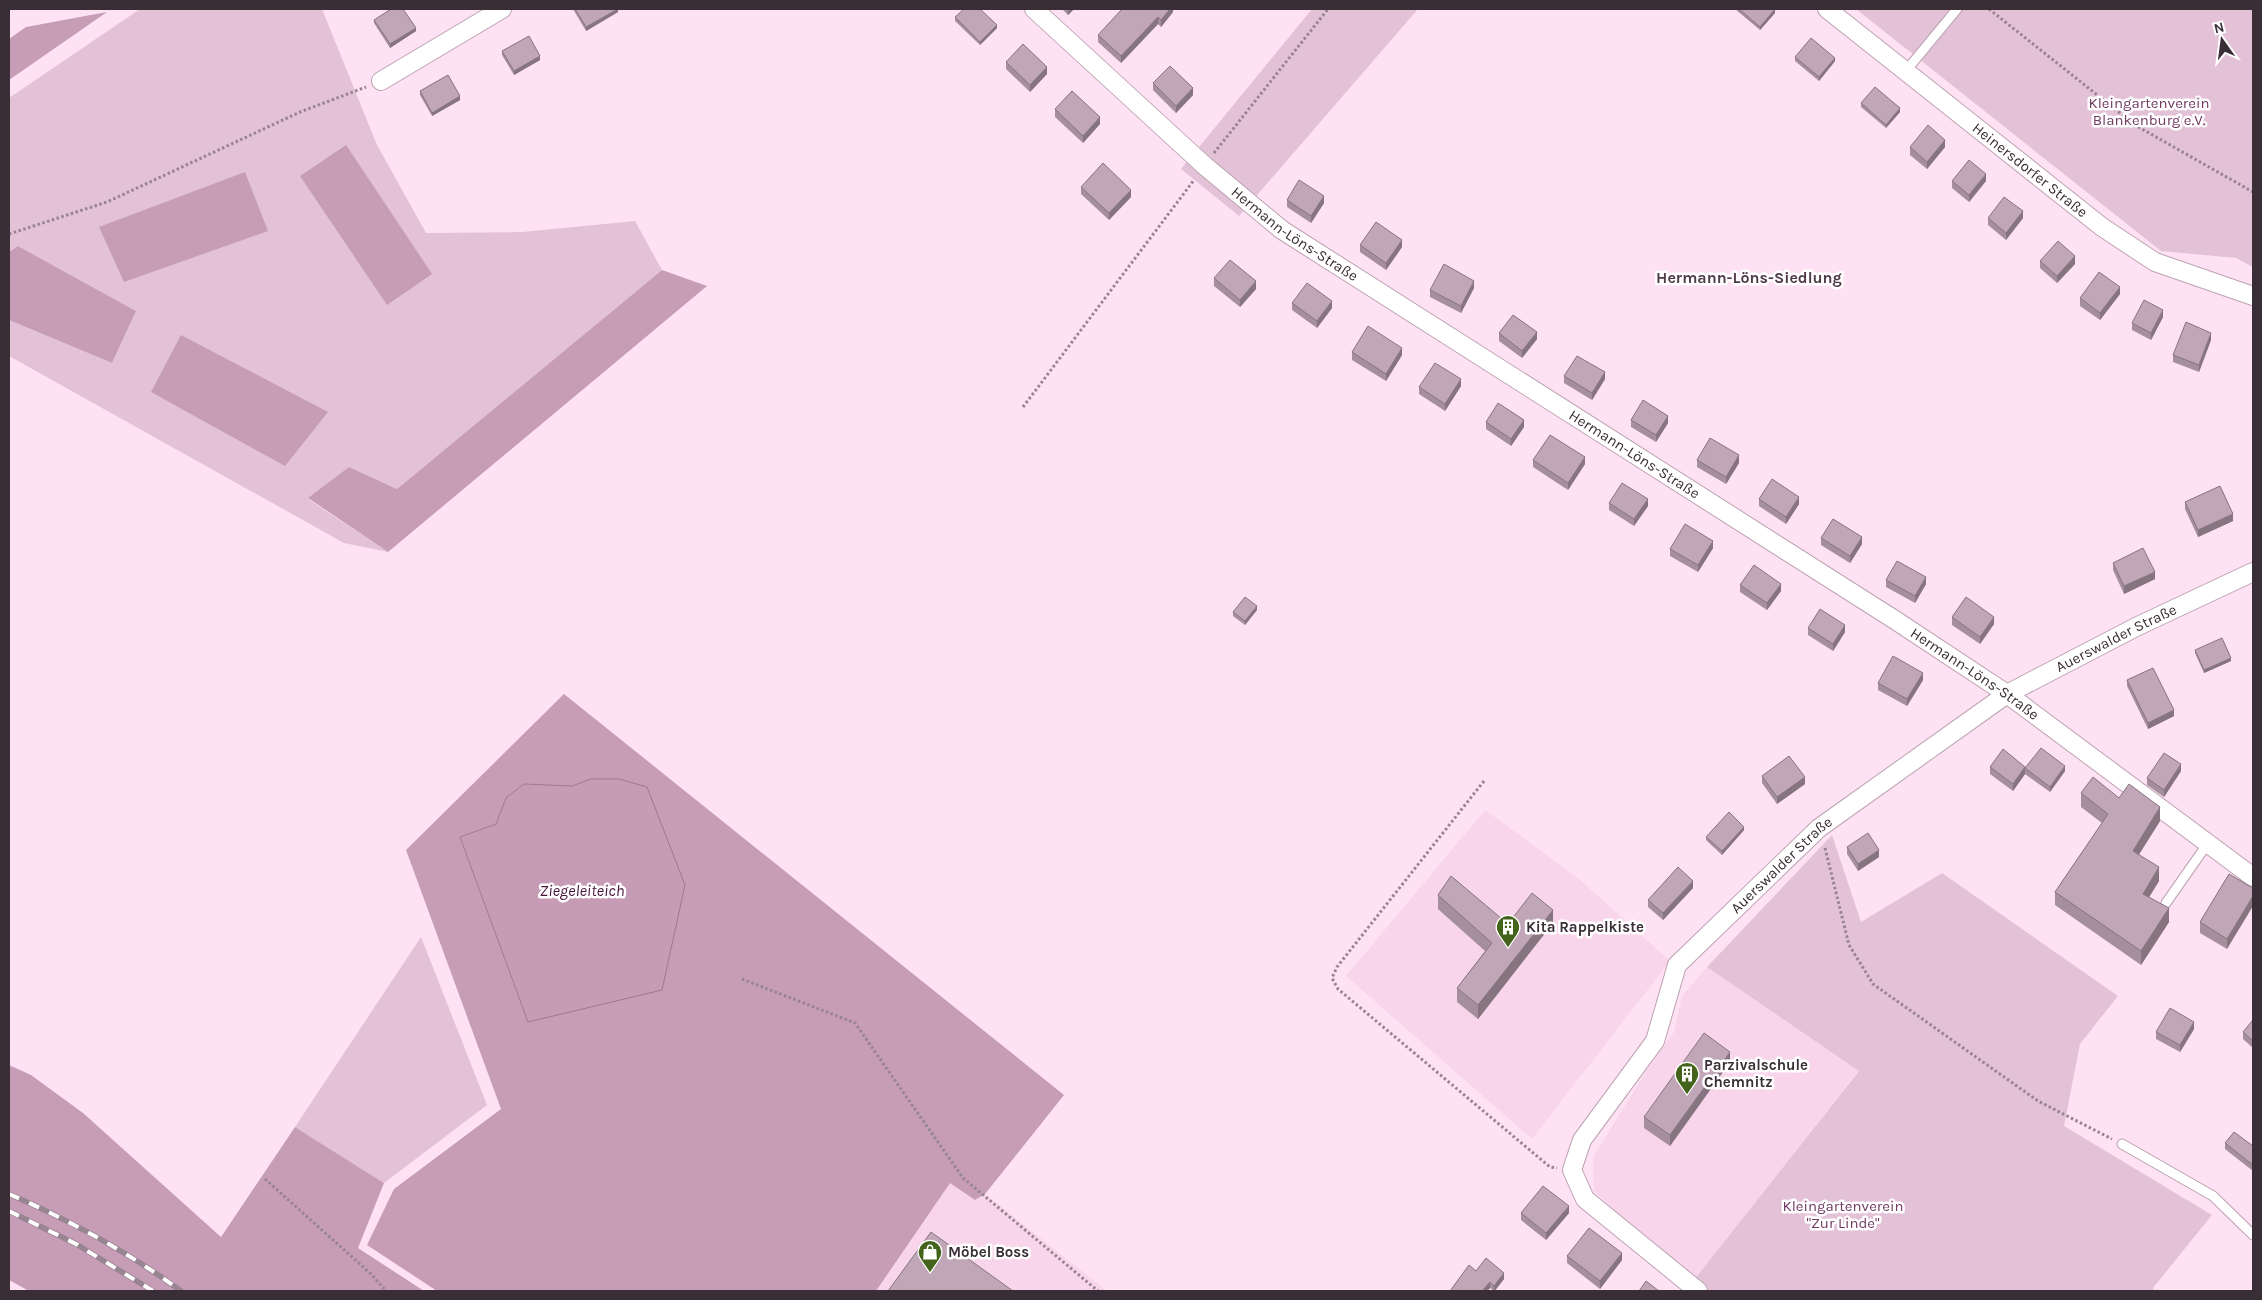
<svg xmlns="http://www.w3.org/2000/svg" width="2262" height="1300" viewBox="0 0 2262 1300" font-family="Karla,sans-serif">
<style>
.built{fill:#f8d5ea}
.green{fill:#e3c2d7}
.forest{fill:#c69cb7;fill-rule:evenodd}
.water{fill:#c69bb6;stroke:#9c7a8f}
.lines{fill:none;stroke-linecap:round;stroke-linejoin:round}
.lane-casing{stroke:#bca2b2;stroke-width:11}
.street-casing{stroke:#bca2b2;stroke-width:20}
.path{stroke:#978490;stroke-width:3;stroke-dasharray:2.5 2.5;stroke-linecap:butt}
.lane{stroke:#fff;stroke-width:9}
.street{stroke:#fff;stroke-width:18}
.rail-casing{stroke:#988591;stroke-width:5.5}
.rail{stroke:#fff;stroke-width:4;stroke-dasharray:11;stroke-linecap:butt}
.wall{fill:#a58f9d}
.shaded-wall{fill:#86747f}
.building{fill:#c0a6b6;stroke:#86747f}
.labels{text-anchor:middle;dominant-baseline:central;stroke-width:5;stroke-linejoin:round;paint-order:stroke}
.park-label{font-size:15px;fill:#713a60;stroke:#fff}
.street-label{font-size:15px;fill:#392e35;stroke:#fff}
.poi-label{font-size:15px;font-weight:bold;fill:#392e35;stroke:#fff;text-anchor:start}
.neighbourhood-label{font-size:16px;font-weight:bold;fill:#4f3947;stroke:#fff}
.water-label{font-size:16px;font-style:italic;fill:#471339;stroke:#fff}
</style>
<rect width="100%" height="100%" fill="#fee2f3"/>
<g class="built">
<path d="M1485,810L1577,877L1670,961L1532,1139L1346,976Z"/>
<path d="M1707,967L1859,1070L1690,1285L1594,1191L1593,1157L1644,1075L1674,1032L1682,996Z"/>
<path d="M950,1182L975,1200L985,1194L1107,1291H876Z"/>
</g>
<g class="green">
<path d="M140,9H322L377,145L426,233L522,232L635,221L662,270L397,489L349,467L308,499L388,552L344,543L9,356V320L112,363L136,311L18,246L9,252V98Z"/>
<path d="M1312,9H1418L1239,216L1181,169Z"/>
<path d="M1856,9H2253V267L2236,258L2161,251Z"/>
<path d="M1832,835L1861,922L1942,873L2118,996L2080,1044L2064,1126L2212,1215L2153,1288L2154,1291H1698L1690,1285L1859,1071L1707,967Z"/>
<path d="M421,937L487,1105L384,1183L295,1127Z"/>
</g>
<g class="forest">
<path d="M107,12L9,80V39L26,27Z"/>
<path d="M346,145L432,274L387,305L300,176Z"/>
<path d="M245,172L268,231L124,282L99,227Z"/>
<path d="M18,246L136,311L112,363L9,320V252Z"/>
<path d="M662,270L707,286L388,552L308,498L349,467L397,489Z"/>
<path d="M181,335L328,412L285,466L151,392Z"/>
<path d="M564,694L1064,1095L985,1194L975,1200L950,1183L876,1291H437L367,1245L394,1189L501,1109L406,850ZM591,779L528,1022L460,837L496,824L506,798L524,784L572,786Z"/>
<path d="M9,1065L31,1075L83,1113L221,1237L295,1127L384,1183L358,1248L424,1291H29L9,1280Z"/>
</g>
<path class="water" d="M591,779H619L647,787L685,885L662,990L528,1022L460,837L496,824L506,798L524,784L572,786Z"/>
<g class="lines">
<g class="lane-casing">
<g id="lane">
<path d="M1905,72L1957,9"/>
<path d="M2166,903L2208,843"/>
<path d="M2122,1144L2213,1196L2253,1235"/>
</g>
</g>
<g class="street-casing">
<g id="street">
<path id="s1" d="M1034,9L1205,166L1282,230L1895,620L2007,694L2253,877"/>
<path id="s2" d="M1827,9L2102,227L2155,262L2253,296"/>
<path d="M381,81L502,9"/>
<path id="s3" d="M1698,1291L1585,1199L1572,1170L1582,1140L1655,1041L1677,965L1819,828L2007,694L2136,627L2253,572"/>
</g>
</g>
<g class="path">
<path d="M1989,9L2135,125L2253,192"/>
<path d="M1214,153L1328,9"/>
<path d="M9,234L107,202L300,112L366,87"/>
<path d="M1023,407L1194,180"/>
<path d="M1484,781L1337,967L1332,978L1338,989L1550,1167L1557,1168"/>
<path d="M1825,848L1849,945L1873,984L2038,1101L2112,1139"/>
<path d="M742,979L855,1023L963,1178L1098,1291"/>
<path d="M265,1179L371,1274L386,1291"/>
</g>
<use href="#lane" class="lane"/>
<use href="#street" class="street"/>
<g class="rail-casing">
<g id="rail">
<path d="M9,1194C69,1220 128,1252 181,1291"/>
<path d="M9,1211L76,1244L153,1291"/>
</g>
</g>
<use href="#rail" class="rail"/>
</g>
<g class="wall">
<path d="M573,9H618V12L586,31Z"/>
<path d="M1062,9H1074L1068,15Z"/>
<path d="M1173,9V12L1161,27L1158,24L1121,63L1098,42V35Z"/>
<path d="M1735,9H1775V13L1760,30Z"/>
<path d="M955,17L997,28L980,45L955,21Z"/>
<path d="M374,20L416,31L390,48L374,23Z"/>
<path d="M502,51L540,60L514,75L502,55Z"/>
<path d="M1795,57L1835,61L1819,81L1795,61Z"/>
<path d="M1006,62L1047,74L1030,92L1006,69Z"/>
<path d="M1153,83L1193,95L1176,113L1153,90Z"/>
<path d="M420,91L460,100L432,116L420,95Z"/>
<path d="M1861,103L1900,112L1886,128L1861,107Z"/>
<path d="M1055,109L1100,124L1083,143L1055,117Z"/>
<path d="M1910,147H1945L1927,169L1910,155Z"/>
<path d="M1952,181H1986L1969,202L1952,188Z"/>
<path d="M1081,187L1131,197L1109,220L1081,194Z"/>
<path d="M1287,200L1324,203L1311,223L1287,207Z"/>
<path d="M1988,218H2023L2006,240L1988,225Z"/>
<path d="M1360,245L1402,247L1386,270L1360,252Z"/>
<path d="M2040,261L2075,264L2057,283L2040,268Z"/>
<path d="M1214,278L1256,289L1240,307L1214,286Z"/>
<path d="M1474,288L1461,313L1430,297V290Z"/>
<path d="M2120,294L2100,320L2080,306V298Z"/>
<path d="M1292,303L1332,308L1317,328L1292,310Z"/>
<path d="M2163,317L2151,340L2132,330V323Z"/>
<path d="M1499,333L1537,339L1522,358L1499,341Z"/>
<path d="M2211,340L2199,372L2173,362V355Z"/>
<path d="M1352,352L1402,355L1386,381L1352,360Z"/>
<path d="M1564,376L1605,379L1592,400L1564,383Z"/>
<path d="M1461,386L1445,411L1419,394V387Z"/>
<path d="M1631,420L1668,423L1656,442L1631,427Z"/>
<path d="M1486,422L1524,427L1511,446L1486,429Z"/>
<path d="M1533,460L1585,464L1568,490L1533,467Z"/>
<path d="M1697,460L1739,463L1726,484L1697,467Z"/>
<path d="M1759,499L1799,504L1786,524L1759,506Z"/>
<path d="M2185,502L2233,521L2198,537L2185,509Z"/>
<path d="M1609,503L1648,506L1634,526L1609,510Z"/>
<path d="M1821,538L1862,544L1850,563L1821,545Z"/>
<path d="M1713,548L1698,572L1670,556V549Z"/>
<path d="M2113,563L2155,579L2124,594L2113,570Z"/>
<path d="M1886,580L1926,584L1915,603L1886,587Z"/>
<path d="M1740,585L1781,591L1767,610L1740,592Z"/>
<path d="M1257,610L1245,625L1233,616V612Z"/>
<path d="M1952,617L1994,624L1980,644L1952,625Z"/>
<path d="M1808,628L1845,632L1833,651L1808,635Z"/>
<path d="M2195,650L2231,661L2204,673L2195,653Z"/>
<path d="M1923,680L1907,706L1878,690V683Z"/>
<path d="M2127,680L2174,716L2148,729L2127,686Z"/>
<path d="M1990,767L2025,768L2065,771L2050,792L2025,774L2013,791L1990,774Z"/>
<path d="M2181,771L2164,797L2147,785V778Z"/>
<path d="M1762,776L1805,784L1777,804L1762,783Z"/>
<path d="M2081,793L2119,798L2160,821L2139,854L2159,881L2149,897L2169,922L2141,965L2055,905V892L2102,823L2081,807Z"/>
<path d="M1744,830L1722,855L1706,840V837Z"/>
<path d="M1847,847L1879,857L1858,871L1847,854Z"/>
<path d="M2229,874L2227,949L2200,933V922Z"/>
<path d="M1693,888L1663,920L1648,907V900Z"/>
<path d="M1438,895L1508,924L1553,923L1478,1019L1457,1002V988L1485,951L1438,909Z"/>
<path d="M2253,1020V1048L2243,1039V1032Z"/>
<path d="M2194,1029L2180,1052L2156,1039V1032Z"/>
<path d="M1730,1062L1670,1146L1644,1128V1117Z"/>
<path d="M2225,1143L2253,1146V1171L2225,1149Z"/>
<path d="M1521,1213H1569L1546,1240L1521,1220Z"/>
<path d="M1567,1256L1622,1260L1600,1289L1567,1263Z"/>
<path d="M1476,1271L1504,1279L1495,1291H1494L1490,1288L1487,1291H1450Z"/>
</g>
<g class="shaded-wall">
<path d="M618,9V12L586,31V27Z"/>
<path d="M1070,9H1074L1068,15V11Z"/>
<path d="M1170,9H1173V12L1161,27V20Z"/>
<path d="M1775,9V13L1760,30V27Z"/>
<path d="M1158,17V24L1121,63V56Z"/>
<path d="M997,25V28L980,45V42Z"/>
<path d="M416,28V31L390,48V44Z"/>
<path d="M540,56V60L514,75V71Z"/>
<path d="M1835,58V61L1819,81V77Z"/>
<path d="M1047,67V74L1030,92V85Z"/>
<path d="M1193,88V95L1176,113V106Z"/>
<path d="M460,96V100L432,116V113Z"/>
<path d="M1900,108V112L1886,128V125Z"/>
<path d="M1100,117V124L1083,143V136Z"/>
<path d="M1945,140V147L1927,169V162Z"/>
<path d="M1986,174V181L1969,202V195Z"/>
<path d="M1131,190V197L1109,220V213Z"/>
<path d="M1324,196V203L1311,223V216Z"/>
<path d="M2023,211V218L2006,240V233Z"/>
<path d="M1402,240V247L1386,270V263Z"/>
<path d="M2075,256V264L2057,283V276Z"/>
<path d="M1256,281V289L1240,307V300Z"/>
<path d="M1474,281V288L1461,313V306Z"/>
<path d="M2120,287V294L2100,320V313Z"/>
<path d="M1332,301V308L1317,328V321Z"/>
<path d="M2163,310V317L2151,340V333Z"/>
<path d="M1537,332V339L1522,358V351Z"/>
<path d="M2211,333V340L2199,372V365Z"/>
<path d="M1402,348V355L1386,381V374Z"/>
<path d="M1605,372V379L1592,400V393Z"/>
<path d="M1461,379V386L1445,411V404Z"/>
<path d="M1668,416V423L1656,442V435Z"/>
<path d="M1524,420V427L1511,446V439Z"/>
<path d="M1739,455V463L1726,484V477Z"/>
<path d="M1585,457V464L1568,490V483Z"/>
<path d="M1799,497V504L1786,524V517Z"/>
<path d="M1648,499V506L1634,526V519Z"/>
<path d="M2233,514V521L2198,537V530Z"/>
<path d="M1862,537V544L1850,563V556Z"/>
<path d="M1713,541V548L1698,572V565Z"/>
<path d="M2155,572V579L2124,594V586Z"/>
<path d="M1926,577V584L1915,603V596Z"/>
<path d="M1781,584V591L1767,610V603Z"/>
<path d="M1257,606V610L1245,625V621Z"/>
<path d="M1994,617V624L1980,644V637Z"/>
<path d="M1845,625V632L1833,651V644Z"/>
<path d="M2231,658V661L2204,673V670Z"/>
<path d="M1923,673V680L1907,706V699Z"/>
<path d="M2174,710V716L2148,729V723Z"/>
<path d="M2181,764V771L2164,797V790Z"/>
<path d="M2065,766V771L2050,792V787Z"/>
<path d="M2025,767V774L2013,791V784Z"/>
<path d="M1805,777V784L1777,804V797Z"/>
<path d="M2160,807V821L2133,864V851Z"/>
<path d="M1744,827V830L1722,855V851Z"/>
<path d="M1879,850V857L1858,871V864Z"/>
<path d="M2159,867V881L2143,907V894Z"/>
<path d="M1693,881V888L1663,920V913Z"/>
<path d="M2253,896V906L2227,949V939Z"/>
<path d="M2169,908V922L2141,965V951Z"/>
<path d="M1553,910V923L1478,1019V1005Z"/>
<path d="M2194,1022V1029L2180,1052V1045Z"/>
<path d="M1730,1052V1062L1670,1146V1135Z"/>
<path d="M1569,1206V1213L1546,1240V1233Z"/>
<path d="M1622,1253V1260L1600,1289V1281Z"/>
<path d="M1504,1273V1279L1494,1291V1286Z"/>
<path d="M1490,1282V1288L1487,1291H1482Z"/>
</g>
<g class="building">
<path d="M391,9H403L416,28L390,44L374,20Z"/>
<path d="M575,9H618L586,27Z"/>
<path d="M964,9H980L997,25L980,42L955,17Z"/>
<path d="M1122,9H1170L1161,20L1158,17L1121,56L1098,35Z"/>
<path d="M1739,9H1775L1760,27Z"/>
<path d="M529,36L540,56L514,71L502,51Z"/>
<path d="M1811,38L1835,58L1819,77L1795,57Z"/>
<path d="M1023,44L1047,67L1030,85L1006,62Z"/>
<path d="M1170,66L1193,88L1176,106L1153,83Z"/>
<path d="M448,75L460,96L432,113L420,91Z"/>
<path d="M1875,87L1900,108L1886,125L1861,103Z"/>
<path d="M1072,91L1100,117L1083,136L1055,109Z"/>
<path d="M1928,125L1945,140L1927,162L1910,147Z"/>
<path d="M1969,160L1986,174L1969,195L1952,181Z"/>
<path d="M1103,163L1131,190L1109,213L1081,187Z"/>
<path d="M1299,180L1324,196L1311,216L1287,200Z"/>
<path d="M2004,197L2023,211L2006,233L1988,218Z"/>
<path d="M1376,222L1402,240L1386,263L1360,245Z"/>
<path d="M2058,241L2075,256L2057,276L2040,261Z"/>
<path d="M1230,260L1256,281L1240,300L1214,278Z"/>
<path d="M1444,264L1474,281L1461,306L1430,290Z"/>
<path d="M2099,272L2120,287L2100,313L2080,298Z"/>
<path d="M1307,283L1332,301L1317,321L1292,303Z"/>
<path d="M2144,300L2163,310L2151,333L2132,323Z"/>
<path d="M1513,315L1537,332L1522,351L1499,333Z"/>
<path d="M2186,322L2211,333L2199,365L2173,355Z"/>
<path d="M1368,326L1402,348L1386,374L1352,352Z"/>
<path d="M1577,356L1605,372L1592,393L1564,376Z"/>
<path d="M1435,363L1461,379L1445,404L1419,387Z"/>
<path d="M1643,400L1668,416L1656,435L1631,420Z"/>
<path d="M1498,403L1524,420L1511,439L1486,422Z"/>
<path d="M1550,435L1585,457L1568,483L1533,460Z"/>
<path d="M1710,438L1739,455L1726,477L1697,460Z"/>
<path d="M1772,479L1799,497L1786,517L1759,499Z"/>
<path d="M1622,483L1648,499L1634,519L1609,503Z"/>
<path d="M2220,486L2233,514L2198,530L2185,502Z"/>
<path d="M1833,519L1862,537L1850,556L1821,538Z"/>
<path d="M1685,524L1713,541L1698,565L1670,549Z"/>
<path d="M2143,548L2155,572L2124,586L2113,563Z"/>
<path d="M1897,561L1926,577L1915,596L1886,580Z"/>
<path d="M1754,565L1781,584L1767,603L1740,585Z"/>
<path d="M1245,597L1257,606L1245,621L1233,612Z"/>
<path d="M1966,597L1994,617L1980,637L1952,617Z"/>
<path d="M1820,609L1845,625L1833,644L1808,628Z"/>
<path d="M2222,638L2231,658L2204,670L2195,650Z"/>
<path d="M1893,656L1923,673L1907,699L1878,683Z"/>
<path d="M2153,668L2174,710L2148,723L2127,680Z"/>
<path d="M2041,748L2065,766L2050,787L2025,768Z"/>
<path d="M2003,749L2025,767L2013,784L1990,767Z"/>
<path d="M2164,753L2181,764L2164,790L2147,778Z"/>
<path d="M1789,756L1805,777L1777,797L1762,776Z"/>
<path d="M2093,777L2119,798L2129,784L2160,807L2133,851L2159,867L2143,894L2169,908L2141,951L2055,892L2108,814L2081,793Z"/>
<path d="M1729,812L1744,827L1722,851L1706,837Z"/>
<path d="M1868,833L1879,850L1858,864L1847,847Z"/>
<path d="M1678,867L1693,881L1663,913L1648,900Z"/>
<path d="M2229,874L2253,888V896L2227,939L2200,922Z"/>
<path d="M1451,876L1508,924L1532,893L1553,910L1478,1005L1457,988L1492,943L1438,895Z"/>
<path d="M2170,1008L2194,1022L2180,1045L2156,1032Z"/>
<path d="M2253,1020V1041L2243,1032Z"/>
<path d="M1704,1033L1730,1052L1670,1135L1644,1117Z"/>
<path d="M2234,1132L2253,1146V1165L2225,1143Z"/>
<path d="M1543,1186L1569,1206L1546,1233L1521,1213Z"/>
<path d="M1589,1228L1622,1253L1600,1281L1567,1256Z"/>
<path d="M931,1232L1013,1291H888Z"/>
<path d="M1486,1258L1504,1273L1494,1286L1490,1282L1482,1291H1450L1469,1265L1476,1271Z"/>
<path d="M1646,1281L1659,1291H1639Z"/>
</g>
<defs>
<g id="building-pin" transform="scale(1.25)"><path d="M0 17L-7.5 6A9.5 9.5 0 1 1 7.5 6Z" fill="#426319" stroke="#fff"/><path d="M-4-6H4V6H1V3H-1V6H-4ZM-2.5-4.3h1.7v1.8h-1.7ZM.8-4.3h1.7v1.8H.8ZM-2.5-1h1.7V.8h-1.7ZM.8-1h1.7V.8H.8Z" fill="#fff"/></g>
<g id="shop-pin" transform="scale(1.25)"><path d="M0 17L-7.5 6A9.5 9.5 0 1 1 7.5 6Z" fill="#426319" stroke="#fff"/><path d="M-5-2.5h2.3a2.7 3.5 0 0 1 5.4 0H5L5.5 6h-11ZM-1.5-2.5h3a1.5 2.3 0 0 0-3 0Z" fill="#fff"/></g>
</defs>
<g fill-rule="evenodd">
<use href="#building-pin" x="1508" y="927"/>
<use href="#building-pin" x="1687" y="1074"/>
<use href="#shop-pin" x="930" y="1252"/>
</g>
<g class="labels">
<g class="park-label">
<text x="2149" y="103">Kleingartenverein<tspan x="2149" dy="17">Blankenburg e.V.</tspan></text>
<text x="1843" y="1206">Kleingartenverein<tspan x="1843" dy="17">"Zur Linde"</tspan></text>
</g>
<g class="street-label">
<text stroke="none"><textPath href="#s2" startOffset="259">Heinersdorfer Straße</textPath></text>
<text stroke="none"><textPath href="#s1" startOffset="345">Hermann-Löns-Straße</textPath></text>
<text stroke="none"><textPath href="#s1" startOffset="750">Hermann-Löns-Straße</textPath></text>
<text stroke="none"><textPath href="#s3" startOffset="962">Auerswalder Straße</textPath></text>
<text stroke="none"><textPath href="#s1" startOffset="1155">Hermann-Löns-Straße</textPath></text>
<text stroke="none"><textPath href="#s3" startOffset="556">Auerswalder Straße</textPath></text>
</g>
<g class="poi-label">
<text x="1526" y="927">Kita Rappelkiste</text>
<text x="1704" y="1065">Parzivalschule<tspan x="1704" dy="17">Chemnitz</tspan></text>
<text x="948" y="1252">Möbel Boss</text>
</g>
<g class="neighbourhood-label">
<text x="1749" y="277">Hermann-Löns-Siedlung</text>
</g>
<g class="water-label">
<text x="582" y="890">Ziegeleiteich</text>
</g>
</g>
<rect width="2262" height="1300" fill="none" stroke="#392e35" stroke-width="20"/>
<g transform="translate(2222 40) rotate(346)" stroke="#ffffff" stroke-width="4" paint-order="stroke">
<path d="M0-4L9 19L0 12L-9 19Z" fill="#392e35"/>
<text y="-8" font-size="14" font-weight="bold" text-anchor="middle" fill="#392e35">N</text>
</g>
</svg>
